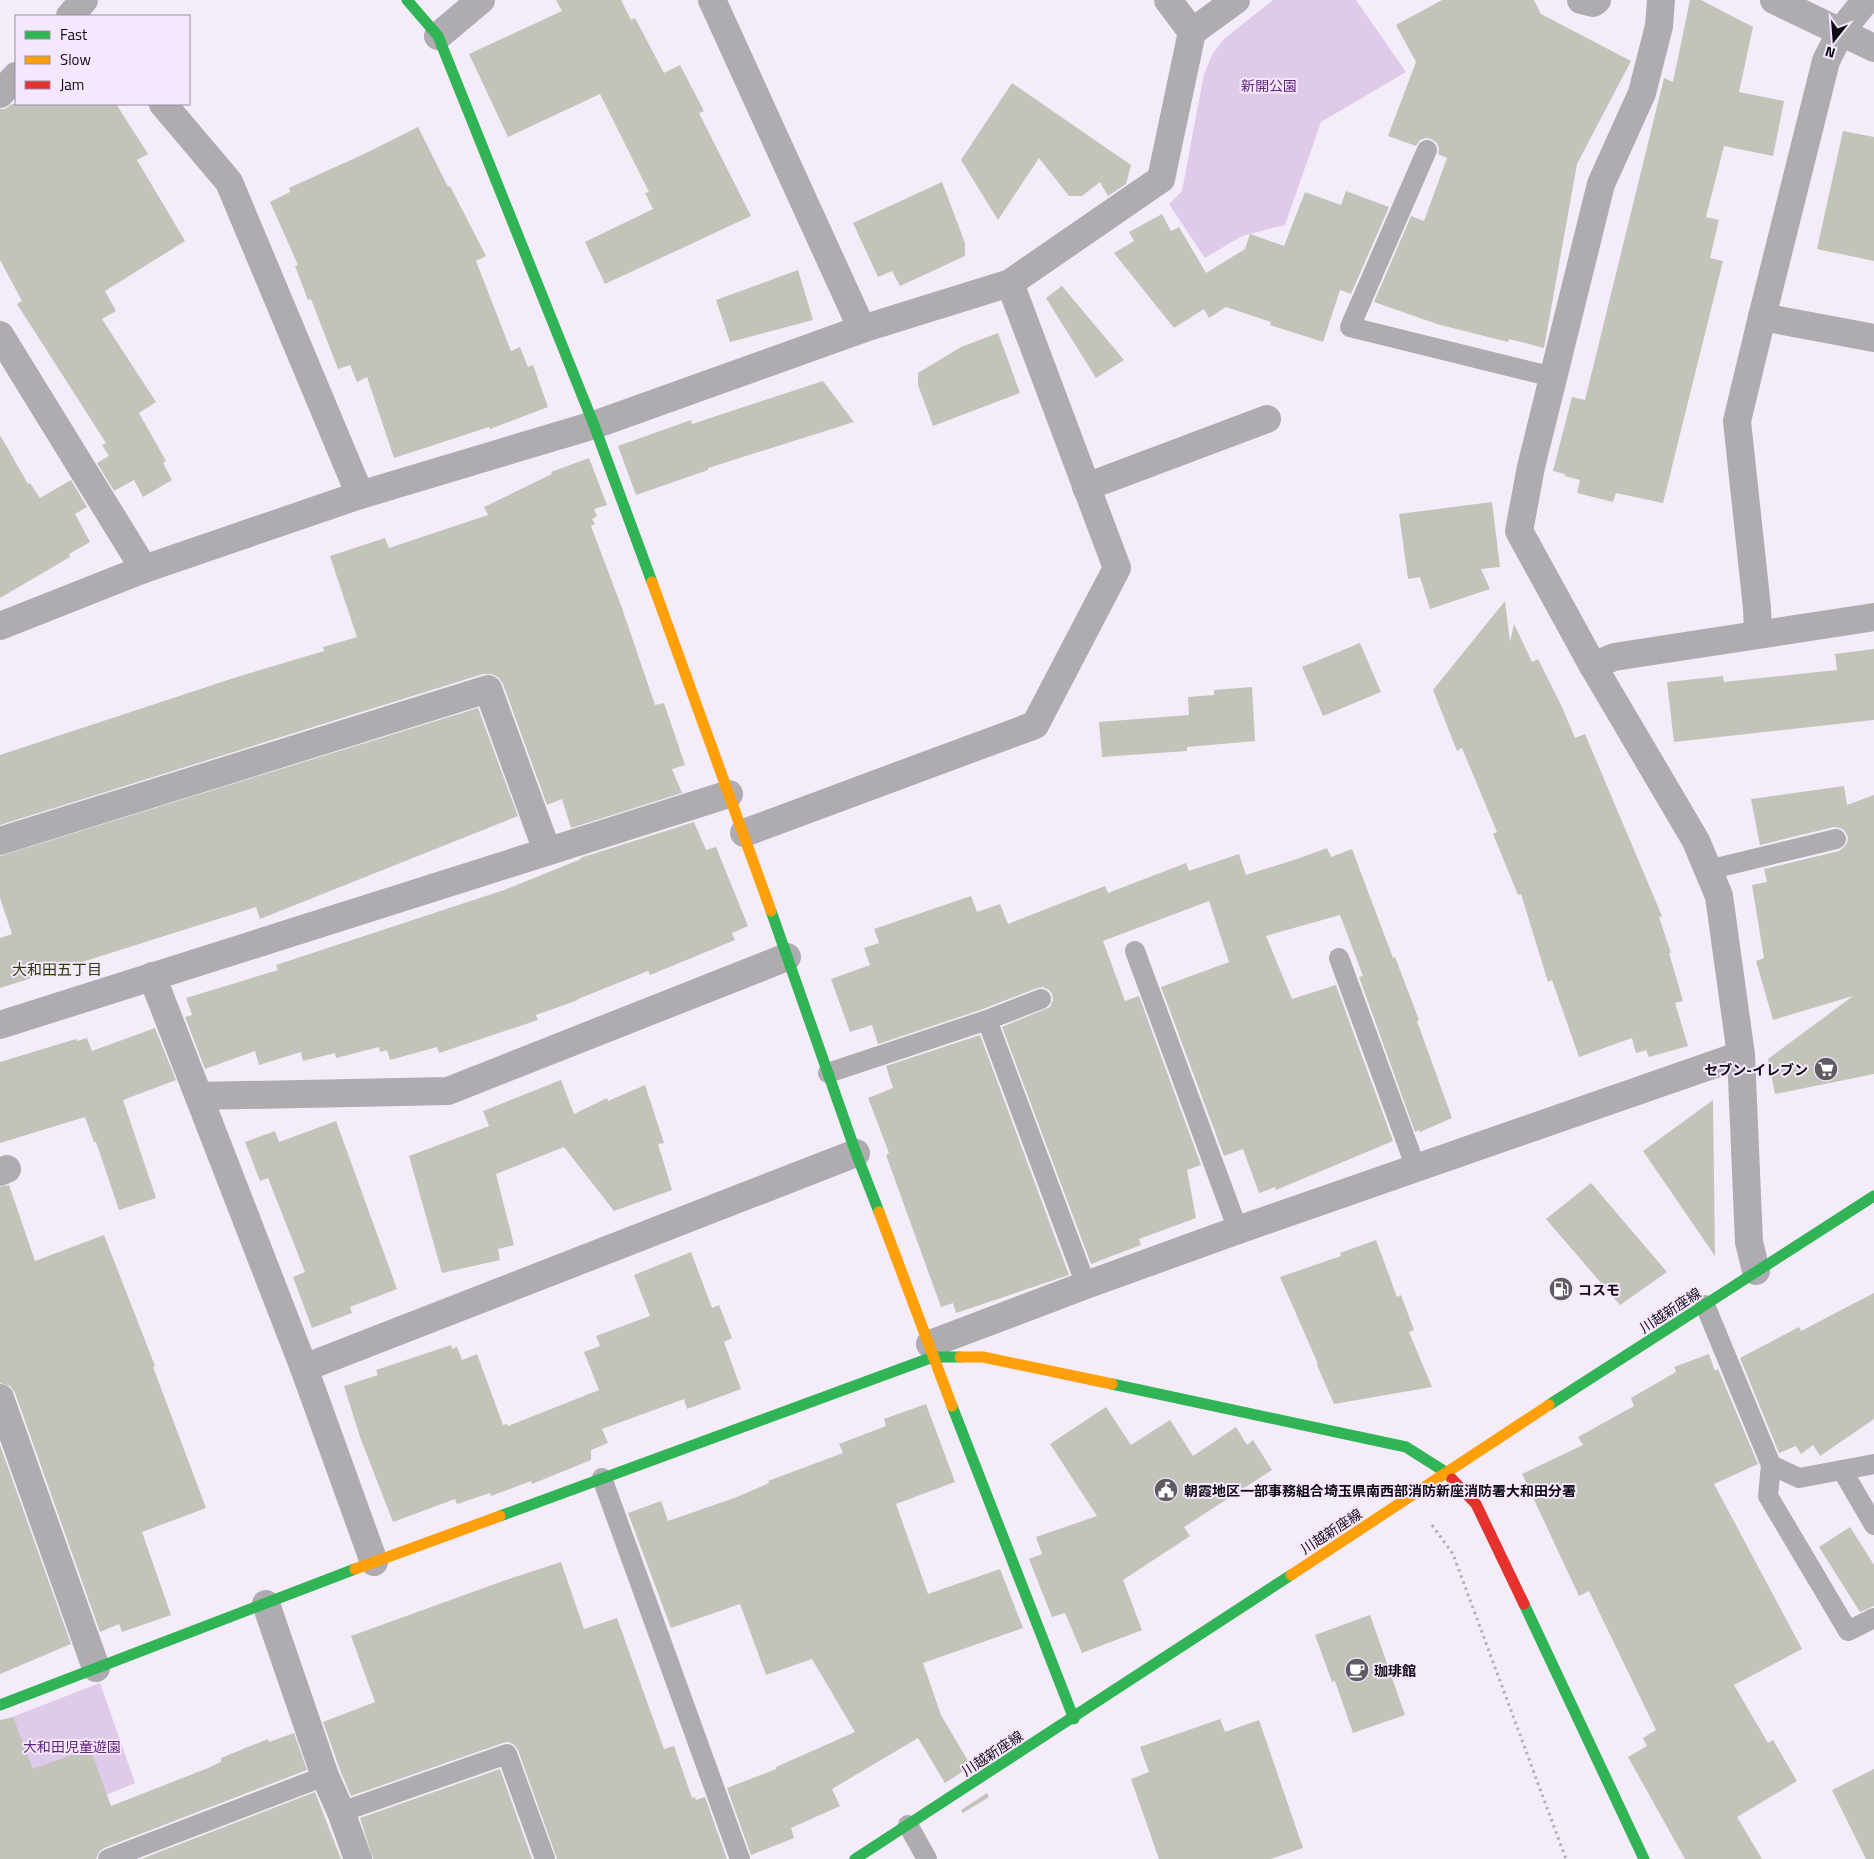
<svg xmlns="http://www.w3.org/2000/svg" width="1874" height="1859" viewBox="0 0 1874 1859" font-family="'Titillium Web','Noto Sans JP',sans-serif">
<style>
.green{fill:#dfcaea}
.building{fill:#c3c4b9}
.lines{fill:none;stroke-linecap:round;stroke-linejoin:round}
.path{stroke:#b3adb6;stroke-width:3;stroke-dasharray:2.5 4;stroke-linecap:butt}
.lane{stroke:#aeabb1;stroke-width:20}
.street{stroke:#aeabb1;stroke-width:28}
.fast{stroke:#30b455;stroke-width:11}
.slow{stroke:#ff9f0a;stroke-width:11}
.jam{stroke:#e5322d;stroke-width:11}
.labels{text-anchor:middle;dominant-baseline:central;stroke-width:4;stroke-linejoin:round;paint-order:stroke}
.park-label{font-size:14px;fill:#63267f;stroke:#f5e7fe}
.poi-label{font-size:14px;font-weight:bold;fill:#110b14;stroke:#f5e7fe;text-anchor:start}
.street-label{font-size:14px;fill:#110b14;stroke:#f5e7fe}
.neighbourhood-label{font-size:15px;fill:#303d02;stroke:#f5e7fe}
</style>
<rect width="100%" height="100%" fill="#f4ecf9"/>
<g class="green">
<path d="M1273,0H1356L1406,72L1321,122L1285,225L1242,236L1205,258L1169,204L1182,191L1204,74L1213,53L1224,39Z"/>
<path d="M100,1683L135,1783L51,1818L12,1717Z"/>
</g>
<g class="building">
<path d="M556,0H621L631,20L635,18L664,73L680,65L704,111L699,113L751,216L605,284L585,242L653,209L645,193L649,192L600,94L508,137L469,54L562,11Z"/>
<path d="M1442,0H1534L1541,14L1631,61L1577,164L1544,348L1509,339L1508,342L1437,324L1374,302L1411,216L1424,221L1447,158L1438,154L1439,149L1437,143L1431,139L1426,138L1420,140L1416,146L1388,136L1416,62L1396,25Z"/>
<path d="M1690,0H1701L1753,27L1739,92L1784,101L1773,156L1724,146L1706,217L1719,220L1710,258L1723,261L1663,503L1616,493L1613,502L1577,493L1580,480L1565,476V474L1553,471L1572,397L1585,400L1664,78L1673,82Z"/>
<path d="M1012,83L1131,165L1126,184L1108,196L1100,182L1082,196H1069L1039,158L998,220L961,160Z"/>
<path d="M12,104H116L148,154L137,160L185,241L105,291L116,311L102,319L156,402L139,413L166,461L163,463L172,480L143,497L134,480L114,491L97,463L109,456L102,445L106,443L17,304L22,301L0,260V109H5Z"/>
<path d="M418,127L448,187L450,186L486,256L476,261L511,351L520,347L528,367L533,365L548,407L490,429L489,427L394,458L367,377L357,382L350,365L338,369L311,299L308,300L295,266L298,265L270,202L290,192L289,188L364,154Z"/>
<path d="M1843,131L1874,137V261L1817,249Z"/>
<path d="M942,182L965,243V256L900,286L892,271L878,277L853,223Z"/>
<path d="M1346,191L1389,207L1351,294L1340,290L1323,342L1270,325L1271,322L1226,307L1209,318L1204,309L1174,328L1114,253L1134,241L1129,232L1162,214L1171,231L1179,227L1206,273L1245,249L1250,234L1284,246L1305,192L1341,205Z"/>
<path d="M798,270L813,320L730,342L716,300Z"/>
<path d="M1062,286L1124,360L1096,378L1046,298Z"/>
<path d="M998,333L1020,393L933,426L918,385V373L961,347Z"/>
<path d="M823,381L854,422L708,468V470L636,495L618,446L691,420L692,424Z"/>
<path d="M0,435L28,484L30,483L40,498L71,480L87,507L75,514L90,542L69,554L70,557L0,598Z"/>
<path d="M589,458L607,505L594,509L597,516L592,519L595,524L591,526L623,611L655,705L664,703L685,765L672,769L682,793L571,828L562,799L547,805L503,684L498,677L491,674H483L0,825V755L240,676L324,651L323,647L357,637L330,556L385,538L389,548L488,515L484,507L552,474L551,472Z"/>
<path d="M1492,502L1500,567L1481,569L1490,589L1430,609L1420,577L1408,579L1399,514Z"/>
<path d="M1505,601L1510,642L1514,624L1532,662L1538,659L1562,707L1575,738L1585,734L1662,916L1659,917L1671,953H1669L1683,1001L1675,1003L1688,1046L1649,1057L1646,1050L1636,1053L1632,1038L1579,1057L1552,980L1548,982L1521,894L1518,895L1493,834L1497,832L1462,748L1457,751L1433,690Z"/>
<path d="M1360,643L1381,692L1323,716L1302,667Z"/>
<path d="M1874,649V720L1674,742L1667,682L1723,676L1724,682L1837,670L1835,654Z"/>
<path d="M1252,687L1255,741L1187,747V751L1102,757L1099,722L1189,715L1188,697L1214,695V690Z"/>
<path d="M478,708L518,816L260,919L256,907L0,988V938L12,934L0,898V856Z"/>
<path d="M1844,786L1847,805L1874,795V1074L1775,1094L1768,1059L1853,996L1773,1020L1756,961L1764,958L1752,885L1767,882L1764,869L1839,851L1844,847L1847,843L1848,837L1844,830L1840,828L1834,827L1760,845L1751,799Z"/>
<path d="M694,822L706,850L716,847L748,926L732,933L735,940L650,975L648,971L578,999V1000L536,1015L538,1020L439,1053L437,1047L390,1060L387,1050L380,1052L379,1047L336,1058L335,1053L303,1061L301,1052L259,1065L255,1051L205,1069L185,1017L192,1015L186,998L278,970L276,965L504,890L581,859L580,858Z"/>
<path d="M1327,848L1331,857L1352,849L1393,958L1395,957L1419,1020L1417,1021L1452,1118L1420,1132L1419,1130L1415,1132L1359,977L1363,976L1340,915L1266,936L1292,999L1336,985L1393,1141L1276,1190L1275,1187L1259,1193L1243,1149L1224,1156L1161,987L1229,962L1209,901L1103,941L1125,1001L1139,996L1201,1165L1187,1170L1196,1218L1139,1239L1141,1245L1091,1264L1002,1027L1050,1007L1053,1000L1052,994L1049,990L1043,987L1037,988L983,1009L878,1044L872,1025L850,1032L831,979L870,965L864,948L879,943L874,929L971,896L977,912L1000,904L1008,924L1105,886L1108,893L1186,863L1189,871L1239,854L1246,875L1300,858Z"/>
<path d="M155,1028L176,1080L123,1100L156,1198L119,1210L96,1142H94L85,1117L0,1143V1062L76,1039L77,1041L87,1038L92,1051Z"/>
<path d="M980,1035L1069,1275L956,1313L953,1303L941,1307L886,1155L889,1153L868,1098L893,1088L886,1066Z"/>
<path d="M561,1080L574,1114L607,1098L608,1101L645,1085L664,1143L658,1144L672,1190L614,1211L564,1147L496,1174L514,1245L498,1249L500,1260L442,1273L409,1156L489,1126L483,1111Z"/>
<path d="M1713,1100L1715,1256L1643,1151Z"/>
<path d="M336,1121L397,1289L350,1307L352,1313L312,1328L293,1277L305,1272L268,1178L260,1181L245,1142L275,1131L279,1142Z"/>
<path d="M1591,1183L1667,1272L1620,1305L1546,1219Z"/>
<path d="M9,1185L35,1261L104,1235L155,1366L153,1367L206,1508L142,1532L171,1615L122,1632L119,1624L100,1632L15,1393L10,1386L0,1383V1187Z"/>
<path d="M1376,1240L1397,1297L1401,1295L1414,1330L1409,1332L1432,1387L1334,1404L1317,1365L1318,1364L1280,1277L1341,1256L1340,1253Z"/>
<path d="M691,1252L712,1308L719,1305L732,1338L724,1342L741,1389L687,1409L684,1399L602,1429L608,1443L591,1450V1460L532,1484L531,1481L491,1496L490,1493L457,1504L455,1499L393,1522L360,1437L344,1386L378,1375L376,1370L451,1345L452,1349L457,1347L462,1360L477,1354L503,1425L507,1424L508,1426L599,1390L584,1352L600,1346L596,1336L650,1316L634,1275Z"/>
<path d="M1874,1293V1419L1820,1456L1813,1445L1801,1454L1796,1446L1779,1453L1740,1358L1799,1327L1801,1331Z"/>
<path d="M1709,1354L1715,1371L1718,1369L1758,1464L1714,1484L1802,1649L1734,1685L1768,1743L1773,1740L1797,1781L1737,1817L1762,1859H1685L1628,1757L1647,1746L1643,1738L1656,1730L1589,1591L1579,1596L1522,1474L1583,1445L1578,1437L1634,1406L1631,1398L1676,1372L1674,1367Z"/>
<path d="M926,1404L955,1482L896,1504L928,1594L1000,1569L1023,1628L923,1663L941,1715L971,1766L945,1783L918,1738L832,1789L840,1806L791,1828L794,1838L751,1855L727,1788L776,1769V1767L855,1732L812,1659L766,1675L740,1604L671,1628L628,1513L661,1501L668,1521L737,1497L769,1483L768,1481L843,1453L839,1444L886,1426L884,1419Z"/>
<path d="M1106,1407L1131,1445L1170,1420L1193,1456L1236,1427L1247,1445L1253,1440L1272,1470L1184,1527L1190,1536L1123,1580L1142,1630L1082,1653L1065,1613L1052,1617L1029,1559L1042,1554L1036,1537L1097,1516L1050,1444Z"/>
<path d="M0,1445L71,1644L0,1674Z"/>
<path d="M1850,1527L1874,1565V1606L1860,1612L1819,1547Z"/>
<path d="M561,1562L584,1629L617,1618L664,1749L674,1746L692,1798L695,1797L696,1800L705,1797L727,1859H557L518,1750L514,1745L509,1742L503,1743L351,1796L340,1770L323,1722L375,1702L351,1636L503,1581Z"/>
<path d="M1370,1615L1405,1715L1353,1733L1335,1681L1332,1682L1315,1635Z"/>
<path d="M13,1717L33,1769L90,1748L111,1806L208,1768L221,1762V1758L268,1739L269,1742L294,1733L307,1770L104,1848L99,1852L96,1859H0V1720Z"/>
<path d="M1220,1719L1225,1732L1259,1720L1303,1848L1271,1859H1159L1131,1779L1149,1772L1140,1747Z"/>
<path d="M500,1769L532,1859H373L360,1818Z"/>
<path d="M1874,1769V1859H1866L1832,1790Z"/>
<path d="M315,1792L341,1859H141Z"/>
<path d="M987,1793L989,1797L963,1813L961,1810Z"/>
</g>
<g class="lines">
<path class="path" d="M1432,1525L1453,1554L1566,1859"/>
<g class="lane">
<path d="M1427,150L1350,327L1553,377"/>
<path d="M1708,870L1836,839"/>
<path d="M1135,951L1238,1230"/>
<path d="M1339,958L1416,1168"/>
<path d="M987,1020L1086,1285"/>
<path d="M828,1073L987,1020L1041,999"/>
<path d="M1705,1305L1771,1465L1768,1496L1848,1631L1874,1618"/>
<path d="M1874,1464L1842,1470L1874,1525"/>
<path d="M1771,1465L1799,1478L1842,1470"/>
<path d="M602,1478L740,1859"/>
<path d="M341,1812L507,1754L545,1859"/>
<path d="M908,1825L927,1859"/>
<path d="M108,1859L325,1776"/>
</g>
<g class="street">
<path d="M712,0L862,329"/>
<path d="M1168,0L1192,32"/>
<path d="M1581,0L1593,3L1597,0"/>
<path d="M1661,0L1659,26L1642,93L1601,184L1531,467L1519,531L1593,666L1696,841L1719,896L1741,1055L1749,1242L1756,1271"/>
<path d="M1774,0L1874,48"/>
<path d="M70,16L84,0"/>
<path d="M438,36L481,0"/>
<path d="M0,94L16,76"/>
<path d="M163,104L229,182L360,495"/>
<path d="M1762,317L1826,61L1841,31L1866,0"/>
<path d="M0,335L144,569"/>
<path d="M1086,487L1267,419"/>
<path d="M0,626L144,569L360,495L594,425L862,329L1010,283L1161,179L1192,32L1236,0"/>
<path d="M1758,634L1757,608L1737,421L1762,317L1874,338"/>
<path d="M1593,666L1614,657L1874,617"/>
<path d="M744,833L1035,725L1117,568L1010,283"/>
<path d="M0,841L488,689L547,851"/>
<path d="M152,976L304,1368L374,1562"/>
<path d="M0,1025L729,794"/>
<path d="M199,1096L448,1091L787,957"/>
<path d="M0,1172L7,1169"/>
<path d="M930,1344L1086,1285L1238,1230L1741,1055"/>
<path d="M304,1368L856,1153"/>
<path d="M0,1398L96,1668"/>
<path d="M266,1604L325,1776L341,1812L358,1859"/>
</g>
<g class="fast">
<path d="M407,0L438,36L594,425L652,582"/>
<path d="M771,911L856,1153L879,1212"/>
<path d="M1112,1384L1406,1447L1447,1473L1452,1479"/>
<path d="M1549,1405L1874,1196"/>
<path d="M952,1406L1074,1719"/>
<path d="M500,1516L933,1357H960"/>
<path d="M1524,1604L1644,1859"/>
<path d="M0,1705L355,1569"/>
<path d="M855,1859L1291,1575"/>
</g>
<g class="slow">
<path d="M652,582L771,911"/>
<path d="M879,1212L952,1406"/>
<path d="M960,1357H983L1112,1384"/>
<path d="M355,1569L500,1516"/>
<path d="M1291,1575L1549,1405"/>
</g>
<path class="jam" d="M1452,1479L1476,1504L1524,1604"/>
</g>
<defs>
<g id="supermarket-disc" transform="scale(1.25)"><circle r="9.5" fill="#605a64" stroke="#f5e7fe"/><path d="M-6-5.5h2.5l.6 2H6L4.5 2H-2.5L-4.4-4H-6ZM-1.5 3.2a1.3 1.3 0 1 0 .1 0ZM3 3.2a1.3 1.3 0 1 0 .1 0Z" fill="#fff"/></g>
<g id="fuel-disc" transform="scale(1.25)"><circle r="9.5" fill="#605a64" stroke="#f5e7fe"/><path d="M-5.5-6h7V0h2V4h1.3V-2.5L3-4.5l.8-.8L6-3V5H2.5V1h-1V6h-7ZM-4.2-4.7v3.2H.2V-4.7Z" fill="#fff"/></g>
<g id="civic-disc" transform="scale(1.25)"><circle r="9.5" fill="#605a64" stroke="#f5e7fe"/><path d="M-.6-6.5H3V-4.5H.6V-3L4-1V1h2V6H-6V1h2V-1L-.6-3ZM-1.2 2.5V6h2.4V2.5Z" fill="#fff"/></g>
<g id="cafe-disc" transform="scale(1.25)"><circle r="9.5" fill="#605a64" stroke="#f5e7fe"/><path d="M-5.5-4.5H6V0H3Q3 3.5 0 3.5H-2.5Q-5.5 3.5-5.5 0ZM3-3.2v2h1.7v-2ZM-6 4.5H4V6H-6Z" fill="#fff"/></g>
</defs>
<g fill-rule="evenodd">
<use href="#supermarket-disc" x="1826" y="1069"/>
<use href="#fuel-disc" x="1561" y="1289"/>
<use href="#civic-disc" x="1166" y="1490"/>
<use href="#cafe-disc" x="1357" y="1670"/>
</g>
<g class="labels">
<g class="park-label">
<text x="1269" y="85">新開公園</text>
<text x="72" y="1746">大和田児童遊園</text>
</g>
<g class="poi-label">
<text x="1808" y="1069" text-anchor="end">セブン-イレブン</text>
<text x="1578" y="1289">コスモ</text>
<text x="1184" y="1490">朝霞地区一部事務組合埼玉県南西部消防新座消防署大和田分署</text>
<text x="1374" y="1670">珈琲館</text>
</g>
<g class="street-label">
<text transform="translate(1670 1310) rotate(-33)">川越新座線</text>
<text transform="translate(1331 1531) rotate(-33)">川越新座線</text>
<text transform="translate(992 1753) rotate(-33)">川越新座線</text>
</g>
<g class="neighbourhood-label">
<text x="57" y="969">大和田五丁目</text>
</g>
</g>
<rect x="15" y="15" width="175" height="90" fill="#f5e7fe" stroke="#9a8fa0"/>
<rect x="25" y="31" width="25" height="8" fill="#30b455" stroke="#9a8fa0"/>
<text x="60" y="40" font-size="15" fill="#110b14">Fast</text>
<rect x="25" y="56" width="25" height="8" fill="#ff9f0a" stroke="#9a8fa0"/>
<text x="60" y="65" font-size="15" fill="#110b14">Slow</text>
<rect x="25" y="81" width="25" height="8" fill="#e5322d" stroke="#9a8fa0"/>
<text x="60" y="90" font-size="15" fill="#110b14">Jam</text>
<g transform="translate(1834 40) rotate(197)" stroke="#f5e7fe" stroke-width="4" paint-order="stroke">
<path d="M0-4L9 19L0 12L-9 19Z" fill="#110b14"/>
<text y="-8" font-size="14" font-weight="bold" text-anchor="middle" fill="#110b14">N</text>
</g>
</svg>
